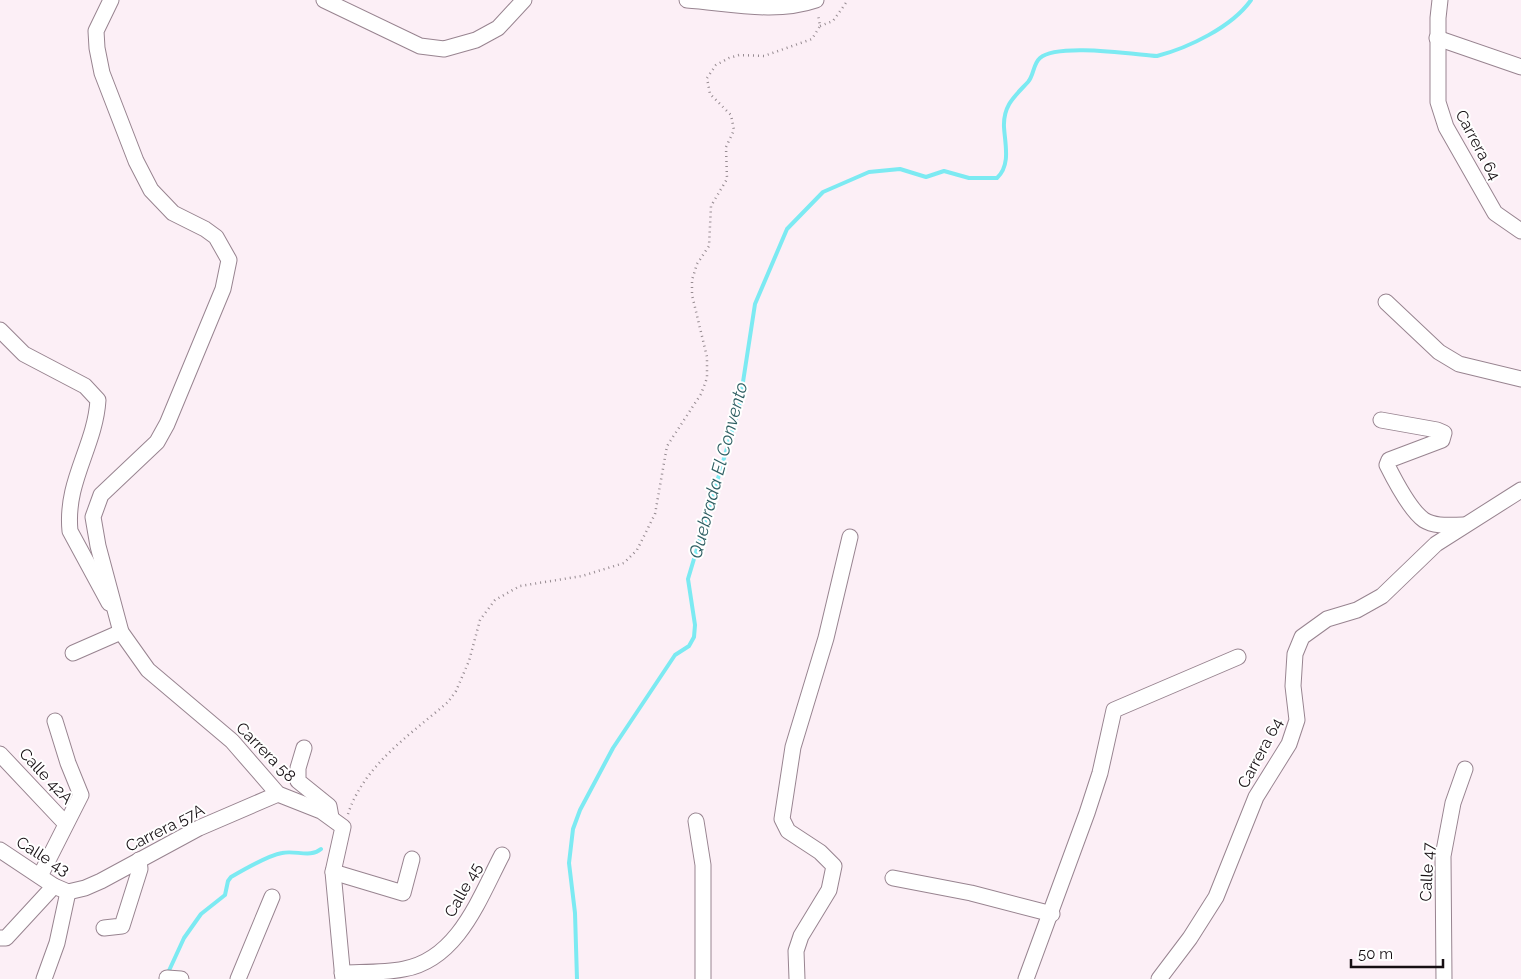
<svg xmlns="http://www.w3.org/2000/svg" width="1521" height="979" viewBox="0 0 1521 979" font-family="Raleway,sans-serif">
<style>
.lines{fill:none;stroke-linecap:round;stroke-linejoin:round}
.stream{stroke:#7ceaf2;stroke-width:4}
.minor-casing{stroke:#988490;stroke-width:17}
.path{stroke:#968b91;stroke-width:2.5;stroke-dasharray:1 4;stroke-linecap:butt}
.minor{stroke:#fff;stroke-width:15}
.labels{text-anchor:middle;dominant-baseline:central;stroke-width:4;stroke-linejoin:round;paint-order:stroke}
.street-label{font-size:16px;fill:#160f13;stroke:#fff}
.water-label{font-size:18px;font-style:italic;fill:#2f5f63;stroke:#fff}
</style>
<rect width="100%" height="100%" fill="#fceff6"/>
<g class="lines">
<g class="stream">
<path d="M167,975L184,938L201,914L225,895L228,881L231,877C243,870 270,855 282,853C295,850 311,858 321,849"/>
<path d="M577,979L575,913L569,863L573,829L580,810L613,748L675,655L689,646L694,637L695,625L688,579L739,408L755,304L787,229L823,192L869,172L900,169L926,177L944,171L969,178H997C1011,165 1005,144 1004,127C1003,105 1015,96 1028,82C1034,75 1033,64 1040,58C1057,43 1131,54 1157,56C1188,48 1232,27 1251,0"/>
</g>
<g class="minor-casing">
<g id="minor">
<path d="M111,0L96,31L97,48L102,73L136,161L151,190L173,213L205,229L216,237L229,260L223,289L167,424L157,442L101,495L93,517L98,546L121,632L148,670L232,741L278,794L321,811L343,827L333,872L343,979"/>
<path d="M324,0L420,46L444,49L476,40L498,28L524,0"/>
<path d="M687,0C729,3 776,14 816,0"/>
<path d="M1440,0L1438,18V102L1446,127L1495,213L1521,231"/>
<path d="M1437,38L1521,67"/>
<path d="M1386,302L1439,352L1459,364L1521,379"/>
<path d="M0,330L24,354L85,386L98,400C95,447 65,481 70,531L109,603"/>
<path d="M1381,420L1437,430L1444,433L1442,440L1389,460L1387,465C1395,481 1410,510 1424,520C1435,527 1451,525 1463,525"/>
<path d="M73,653L121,632"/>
<path d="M304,748L298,768V781L329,806L331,817"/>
<path d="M0,754L65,823"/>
<path d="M696,821L703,865V979"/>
<path d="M0,850L54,886L68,892"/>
<path d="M333,872L403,893L412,859"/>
<path d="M40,876L81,795L68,763L55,721"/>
<path d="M893,878L971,893L1052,914"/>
<path d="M68,892L85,888L101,881L199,828L278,794"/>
<path d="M104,928L122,926L140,869L139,860"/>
<path d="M0,938H6L54,886"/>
<path d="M342,973C362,972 384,973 404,969C458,959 479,899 502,855"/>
<path d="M167,978L181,979"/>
<path d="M44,979L57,943L68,892"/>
<path d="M238,979L272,897"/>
<path d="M797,979L796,951L801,936L829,890L834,866L820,852L788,831L782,819L793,747L826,638L850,537"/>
<path d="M1026,979L1087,813L1100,773L1114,710L1238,657"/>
<path d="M1159,979L1190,938L1216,897L1256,797L1289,744L1297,720L1293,686L1295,654L1302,637L1327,619L1357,610L1382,596L1436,544L1521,490"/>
<path d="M1444,979L1443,856L1453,803L1465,769"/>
</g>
</g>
<g class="path">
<path d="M820,26L833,21L848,0"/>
<path d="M348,814C364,765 411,734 448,702L456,691L469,661L480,620L495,600L520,586L582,576L624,563L637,550L655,514L667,446L701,394L707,378V357L692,295V280L697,264L709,246L711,206L727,179L726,147L734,130L731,115L710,94L707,78L716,65L729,58L739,55L764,56L812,39L820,26L818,14"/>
</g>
<use href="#minor" class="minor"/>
</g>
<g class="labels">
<g class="street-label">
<text transform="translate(1478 145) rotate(62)">Carrera 64</text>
<text transform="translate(266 752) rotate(45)">Carrera 58</text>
<text transform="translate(1260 753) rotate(-62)">Carrera 64</text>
<text transform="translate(46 776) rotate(47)">Calle 42A</text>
<text transform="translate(165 828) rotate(-27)">Carrera 57A</text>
<text transform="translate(43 856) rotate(32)">Calle 43</text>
<text transform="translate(1427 872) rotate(-87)">Calle 47</text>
<text transform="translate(463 890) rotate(-61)">Calle 45</text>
</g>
<g class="water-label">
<text transform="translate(718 470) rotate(-75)">Quebrada El Convento</text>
</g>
</g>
<path d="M1351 959v8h92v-8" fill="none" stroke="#160f13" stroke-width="2.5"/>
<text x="1358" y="959" font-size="15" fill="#160f13" stroke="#ffffff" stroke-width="4" paint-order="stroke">50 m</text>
</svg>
